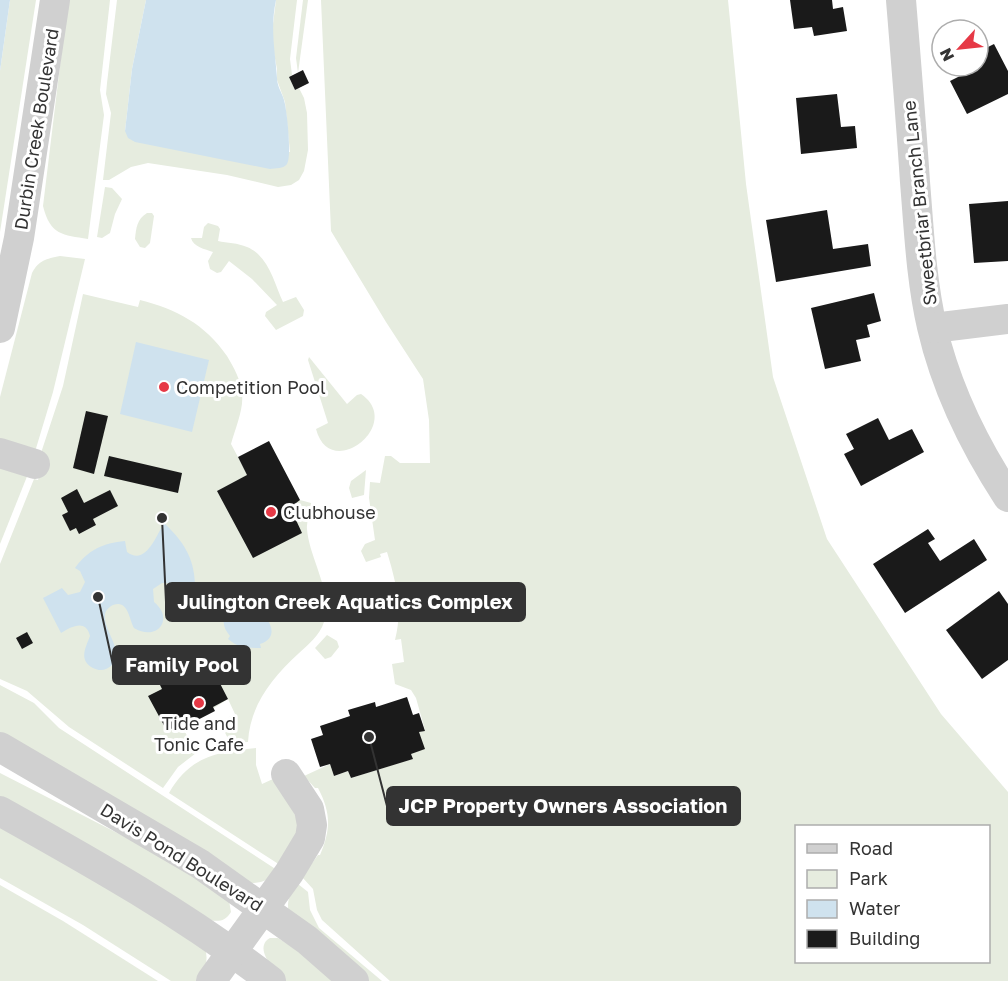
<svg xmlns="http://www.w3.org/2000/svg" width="1008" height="981" viewBox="0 0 1008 981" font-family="'Golos Text',sans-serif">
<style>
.green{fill:#e6ecdf;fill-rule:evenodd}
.water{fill:#cfe2ee}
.building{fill:#1a1a1a}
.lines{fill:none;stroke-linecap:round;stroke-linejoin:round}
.minor{stroke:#d0d0d0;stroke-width:30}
.poi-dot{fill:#e63946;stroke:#fff;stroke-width:2}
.labels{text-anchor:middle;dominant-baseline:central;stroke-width:6;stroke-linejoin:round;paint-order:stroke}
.street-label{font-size:18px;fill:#333;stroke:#fff}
.poi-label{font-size:18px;fill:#333;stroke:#fff;text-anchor:start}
.leader{fill:none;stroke:#333;stroke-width:2}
.callout-dot{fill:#333;stroke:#fff;stroke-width:2}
.callout{fill:#333;stroke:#333;stroke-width:2}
.callout-label{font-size:20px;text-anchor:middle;font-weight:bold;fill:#fff}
</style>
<rect width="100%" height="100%" fill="#fff"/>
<g class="green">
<path d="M10,0H36L0,232V71Z"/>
<path d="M68,0H110L100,90L104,115L88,239C63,235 50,235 43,206Z"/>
<path d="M117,0H146L132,69L125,131L290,152L285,102L277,80V69L273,48L272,32L276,0H297L290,59L292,75L289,77L295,90L299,88L304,98L307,113L308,150L304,171L299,180L291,185L278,187L227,175L148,163L131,167L109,180H103L111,113L106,94L107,83Z"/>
<path d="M303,0H308L298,73L296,58Z"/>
<path d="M321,0H728L746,184L773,377L827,539L941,714L1008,792V981H390L322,920L317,910L313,889L302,877L318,855H320C331,829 331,813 318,788H315L304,776L330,764L334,776L348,771L351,778L412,759L411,754L419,732L425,730L416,698L411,690L395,684L392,664L404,662L401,639L395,640C403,609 396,582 387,552L380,554L381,557L366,562L361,551L365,544L375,540L369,498L370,482L380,483L385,456H391L400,463H430L429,420L423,379L386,322L331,231ZM796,826H988V962H796Z"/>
<path d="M105,187L112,188L122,199L115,214L110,233L102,238L97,237Z"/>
<path d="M147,213H152L154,216L150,243L145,248L140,247L135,239C136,228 137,219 147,213Z"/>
<path d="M208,223L218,226L220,229L218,241C227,243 238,243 247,247C269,256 274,283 283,302L296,297L304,310L303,316L276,330L265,316L266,312L277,305L252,279L229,261L221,272L217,273L210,269L208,261L213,252C205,249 193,247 191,238H202L204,227Z"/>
<path d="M60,256L85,259L53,392L34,455L0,444V397L32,273C39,260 46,259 60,256Z"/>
<path d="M83,294L138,307L140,300C176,309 205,324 227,356C234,368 241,380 242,394C244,409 235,429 231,444L247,474L288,506L300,500L311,503C312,512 306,520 307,529C309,558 334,594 324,622C320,635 308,645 298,654C272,678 250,705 248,742L230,743L220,722L235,714L228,699L183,728L196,753L178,767L163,788L69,727L27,691L0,679V564L34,479L38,480L45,458L40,456L63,386Z"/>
<path d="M309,357L347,404L357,395L361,394C405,424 330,483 316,429L328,423L308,360Z"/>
<path d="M0,463L28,474L0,544Z"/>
<path d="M366,470L364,495L352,498L349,488L351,481Z"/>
<path d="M327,635L337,641L339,647L331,657L325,659L315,648Z"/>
<path d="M0,685L34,703L59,728L277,870C269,880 263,883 251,883L0,738Z"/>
<path d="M256,748V765L262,784L273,779L287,796L301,829L280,865L169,793C190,756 217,752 256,748Z"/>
<path d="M0,773L215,883L229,901L231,912C224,924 215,921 203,919L0,800Z"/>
<path d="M0,818L205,948C209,962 205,969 197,981H171L83,925L0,878Z"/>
<path d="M298,884L308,892L310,910L319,928L382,981H366L289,913C286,900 290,894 298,884Z"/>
<path d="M0,885L63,921L158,981H0Z"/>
<path d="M270,938H278L345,981H286C276,973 252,948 270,938Z"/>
</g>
<g class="water">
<path d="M0,0H10L0,71Z"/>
<path d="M146,0H276C270,28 275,50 277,78C277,86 282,93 284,100C287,110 292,156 287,164C284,169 275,168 270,169L135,142L128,138L125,131L132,69Z"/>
<path d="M136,342L209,360L192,432L120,414Z"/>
<path d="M164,523C183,541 194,557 195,584L162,583L153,589L154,602C175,619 157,642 134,628C129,619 128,599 113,605C109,607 105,611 105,615C103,632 131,658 106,669C102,671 97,670 93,668C78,660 86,647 90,636C86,619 72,626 61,633L43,598L62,588L68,595L80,592L85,582L80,571L75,568C88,550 103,543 125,541L127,552C146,566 156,536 164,523Z"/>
<path d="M243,604L260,608L268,614L265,617C274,627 275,639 260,644L261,648C248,648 238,648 228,639L230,636C220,624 222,615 236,608L235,605Z"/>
</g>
<g class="building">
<path d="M790,0H832L833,9L843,7L847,31L814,36L812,27L794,29Z"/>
<path d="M994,44L1008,71V94L967,114L950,81L966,73L963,66H978V52Z"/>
<path d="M303,70L309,83L295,90L289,77Z"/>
<path d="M837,94L841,127L855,126L857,148L801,154L796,98Z"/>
<path d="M1008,201V261L974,263L969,204Z"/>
<path d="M827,210L833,249L868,244L871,266L776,282L766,220Z"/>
<path d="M874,293L881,321L867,325L870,337L856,340L861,361L825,369L811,308Z"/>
<path d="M86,411L108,416L94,474L73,468Z"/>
<path d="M878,418L889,440L912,429L924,452L861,486L844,454L854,449L846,434Z"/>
<path d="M269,441L300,500L296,503L303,516L296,520L302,533L253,558L217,491L247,475L238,457Z"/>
<path d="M109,456L182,473L178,493L104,476Z"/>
<path d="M77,489L84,503L110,490L118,506L93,519L96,525L79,534L76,528L70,531L62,515L68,512L61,498Z"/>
<path d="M928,529L935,539L928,543L940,561L974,539L987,560L905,613L873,564Z"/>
<path d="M999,591L1008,604V660L982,679L946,630Z"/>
<path d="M27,632L33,643L22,649L16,638Z"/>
<path d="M185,652L195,671L210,664L228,699L213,707L215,711L182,728L181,724L167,731L148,696L162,689L152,669Z"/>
<path d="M407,697L413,715L419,713L425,731L419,732L425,749L411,754L413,759L351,778L348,771L334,776L330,764L320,767L311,739L323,735L320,726L350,716L348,710L375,702L376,707Z"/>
</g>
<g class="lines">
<g class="minor">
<path d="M901,0C906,61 911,121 915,182C919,230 921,279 932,327C946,388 974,445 1008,497"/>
<path d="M0,328L19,238L55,0"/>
<path d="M933,328L1008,319"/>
<path d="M0,453L35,464"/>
<path d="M0,747L200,864L307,940L354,981"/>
<path d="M0,811C93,863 186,915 271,981"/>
<path d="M211,981L289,873L310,838L312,825L309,809L286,774"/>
</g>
</g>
<g class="poi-dot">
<circle cx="164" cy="387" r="6"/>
<circle cx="271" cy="512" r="6"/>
<circle cx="199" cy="703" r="6"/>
</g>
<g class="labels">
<g class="street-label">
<text transform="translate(36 129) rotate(-81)">Durbin Creek Boulevard</text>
<text transform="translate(919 203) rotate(-96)">Sweetbriar Branch Lane</text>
<text transform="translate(182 857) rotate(32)">Davis Pond Boulevard</text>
</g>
<g class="poi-label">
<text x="176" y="387">Competition Pool</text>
<text x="283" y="512">Clubhouse</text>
<text x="199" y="723" text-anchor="middle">Tide and<tspan x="199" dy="21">Tonic Cafe</tspan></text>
</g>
</g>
<path class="leader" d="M162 518L166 602M98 597L113 665M369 737L387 806"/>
<g class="callout-dot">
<circle cx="162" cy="518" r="6"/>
<circle cx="98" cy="597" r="6"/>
<circle cx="369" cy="737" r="6"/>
</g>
<g class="callout">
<rect x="166" y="583" width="359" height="38" rx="6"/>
<rect x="113" y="646" width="137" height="38" rx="6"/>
<rect x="387" y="787" width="353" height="38" rx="6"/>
</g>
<g class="callout-label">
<text x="345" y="609">Julington Creek Aquatics Complex</text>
<text x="182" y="672">Family Pool</text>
<text x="563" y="813">JCP Property Owners Association</text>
</g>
<rect x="795" y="825" width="195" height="138" fill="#ffffff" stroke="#adadad" stroke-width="1.5"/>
<rect x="807" y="844" width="30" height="9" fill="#d0d0d0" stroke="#adadad" stroke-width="1.5"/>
<text x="849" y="855" font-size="18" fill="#333333">Road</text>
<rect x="807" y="870" width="30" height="18" fill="#e6ecdf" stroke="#adadad" stroke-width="1.5"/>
<text x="849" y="885" font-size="18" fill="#333333">Park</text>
<rect x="807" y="900" width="30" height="18" fill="#cfe2ee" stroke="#adadad" stroke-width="1.5"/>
<text x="849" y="915" font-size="18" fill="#333333">Water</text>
<rect x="807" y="930" width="30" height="18" fill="#1a1a1a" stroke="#adadad" stroke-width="1.5"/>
<text x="849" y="945" font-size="18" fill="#333333">Building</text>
<g transform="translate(960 48) rotate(243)"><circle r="28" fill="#ffffff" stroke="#adadad" stroke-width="1.5"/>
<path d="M0-4.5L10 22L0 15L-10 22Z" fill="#e63946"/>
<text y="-9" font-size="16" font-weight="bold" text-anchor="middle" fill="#333333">N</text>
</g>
</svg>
